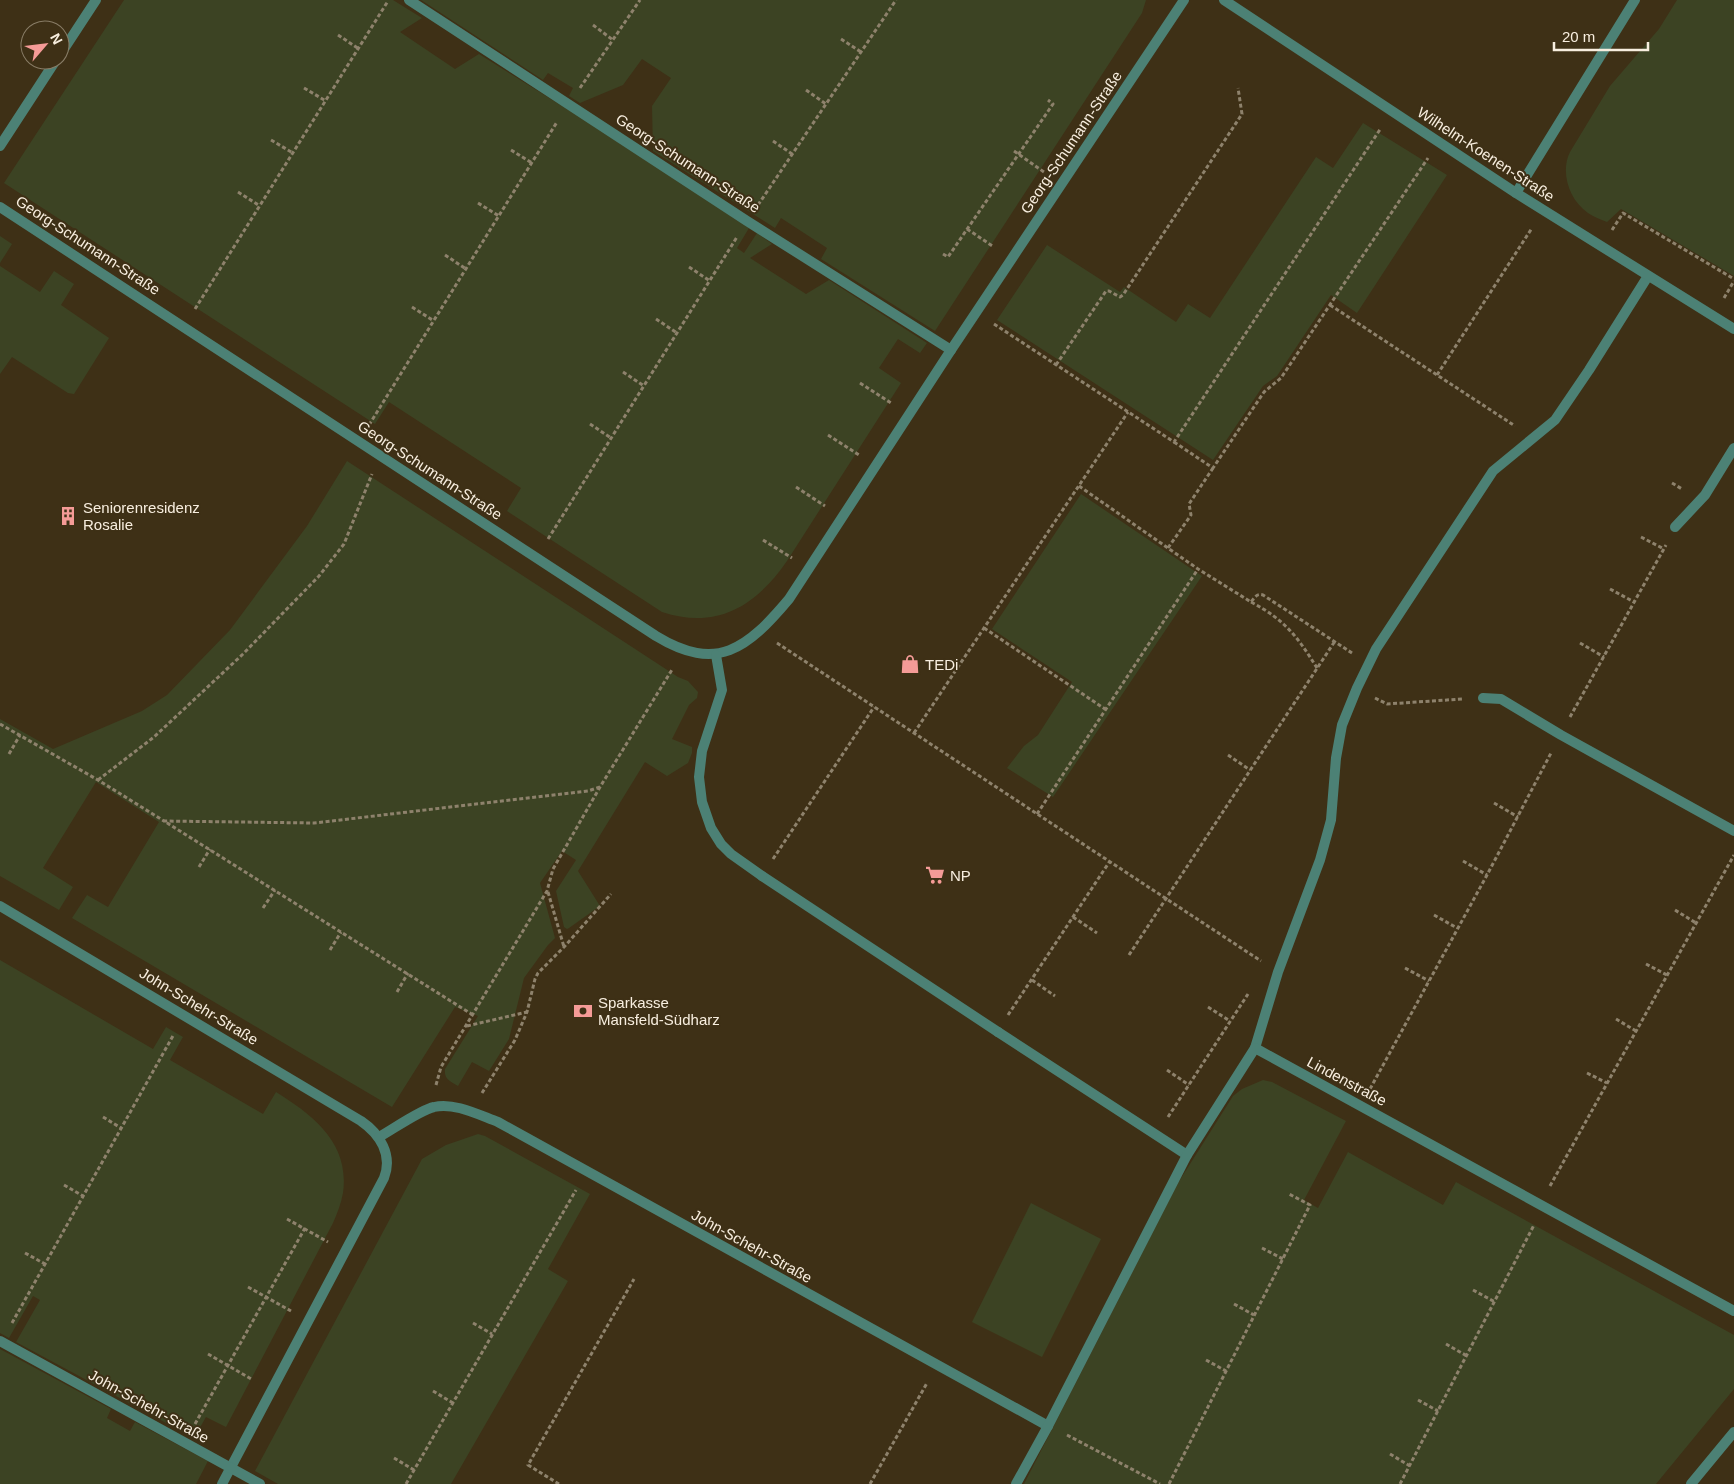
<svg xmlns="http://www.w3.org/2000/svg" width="1734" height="1484" viewBox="0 0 1734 1484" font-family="Arial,sans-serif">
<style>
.green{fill:#3c4323}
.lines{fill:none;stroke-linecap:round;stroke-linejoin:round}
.path{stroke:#8e826c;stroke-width:3;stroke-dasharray:4 2.5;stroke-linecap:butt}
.lane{stroke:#4c8175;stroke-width:10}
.street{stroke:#4c8175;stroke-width:10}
.labels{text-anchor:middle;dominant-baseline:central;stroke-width:4;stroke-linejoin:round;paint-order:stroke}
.street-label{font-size:15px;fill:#f8eedf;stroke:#3e3016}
.poi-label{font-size:15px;fill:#f8eedf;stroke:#3e3016;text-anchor:start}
</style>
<rect width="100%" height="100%" fill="#3e3016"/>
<g class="green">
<path d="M124,0H393L422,18L400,32L455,69L479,54L570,111L749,228L737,248L744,253L757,233L772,244L750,258L806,294L829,280L927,343L920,353L898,339L879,368L901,383L787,561C756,606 717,630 662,612L507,511L521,488L389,402L375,424L4,183Z"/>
<path d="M421,0H1146L1142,13L935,331L821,259L827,248L781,218L775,228L653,151L652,106L671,78L642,59L623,85L580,103L569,96L573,88L548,73L543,80Z"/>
<path d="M1677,0H1734V276L1621,209L1607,222C1600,219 1594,217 1588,213C1569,200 1560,172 1570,152L1610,86L1659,29Z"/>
<path d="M1363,123L1447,175L1357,313L1331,295L1277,376L1263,386L1213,460L997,320L1047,245L1120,292L1124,287L1176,322L1188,304L1210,318L1316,157L1333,168Z"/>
<path d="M0,236L12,244L0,263Z"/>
<path d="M0,266L40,292L54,271L74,284L61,305L109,338L74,394L68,393L12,357L0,374Z"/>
<path d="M347,461L678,677L688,681L698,692L697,698L689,705L672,739L692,747V753L688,763L667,776L645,762L578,871L600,906L569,928L567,929L564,927L556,891L576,860L562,851L540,883L555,938L548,945L524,978L509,1039L489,1071L472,1062L458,1086C449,1081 444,1079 445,1069L478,1016L455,1007L392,1107L72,918L87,895L108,907L159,822L96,782L43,868L73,887L59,910L0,876V719L53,749L142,711L167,695L230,630L307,526Z"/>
<path d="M1081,494L1202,576L1053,797L1007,768L1024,746L1038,735L1072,682L992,629Z"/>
<path d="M0,960L153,1049L166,1027L183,1037L170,1060L263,1114L276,1092C313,1115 350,1143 343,1193C341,1204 337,1214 333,1223L226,1427L206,1417L194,1438L16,1342L40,1300L33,1296L9,1338L0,1333Z"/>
<path d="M1263,1080L1272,1082L1346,1121L1304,1200L1318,1208L1348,1152L1443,1205L1456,1182L1734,1335V1389L1656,1484H1024L1178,1183L1233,1096L1242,1089Z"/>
<path d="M478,1134L485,1136L590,1194L548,1269L568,1281L451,1484H278L255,1471L422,1159L446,1145Z"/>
<path d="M1031,1203L1101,1239L1042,1357L972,1322Z"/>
<path d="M0,1349L111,1409L107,1418L130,1431L135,1422L208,1461L196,1484H0Z"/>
</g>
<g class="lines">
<g class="path">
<path d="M593,25L613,40"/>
<path d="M338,35L359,49"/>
<path d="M841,39L861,52"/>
<path d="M304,88L326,101"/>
<path d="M580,88L640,0"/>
<path d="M806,90L826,104"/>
<path d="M271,140L293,153"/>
<path d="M773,141L792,154"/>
<path d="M511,150L532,163"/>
<path d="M1014,151L1044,172"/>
<path d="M238,192L260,206"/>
<path d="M478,203L499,216"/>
<path d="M758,205L896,0"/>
<path d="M967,229L994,247"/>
<path d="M1612,230L1623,213L1734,279"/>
<path d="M943,254L948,257L1053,104L1048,100"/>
<path d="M445,255L466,269"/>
<path d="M689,267L710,281"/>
<path d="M1724,298L1734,281"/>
<path d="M1330,305L1515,426"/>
<path d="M412,307L434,321"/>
<path d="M195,309L388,1"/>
<path d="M656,319L677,333"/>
<path d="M994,324L1174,442L1381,128"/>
<path d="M1056,365L1106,291H1109L1120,297L1123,295L1242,114L1238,88"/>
<path d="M623,372L644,386"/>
<path d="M1437,375L1532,228"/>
<path d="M860,383L891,403"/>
<path d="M590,424L611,438"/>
<path d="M369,425L557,122"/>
<path d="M828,435L859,455"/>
<path d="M1174,442L1213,468L1264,392L1281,378L1428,158"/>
<path d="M1672,483L1682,489"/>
<path d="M1079,486L1198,569L1251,602C1255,597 1257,593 1263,595L1352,653"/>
<path d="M796,487L825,506"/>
<path d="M1641,537L1664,549"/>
<path d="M548,539L737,237"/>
<path d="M763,540L792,558"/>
<path d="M1168,548L1191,515L1189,504L1213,468"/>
<path d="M1610,589L1634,602"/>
<path d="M1251,602C1285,620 1297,636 1317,668"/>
<path d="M984,628L1105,709"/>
<path d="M777,643L1261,961"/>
<path d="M1580,643L1604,657"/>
<path d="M1375,698L1387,704L1462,699"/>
<path d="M1570,717L1666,545"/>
<path d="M0,724L98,780L164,821"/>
<path d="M914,733L1128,412"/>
<path d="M9,754L20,735"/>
<path d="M1228,755L1250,770"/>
<path d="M98,780L154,737L243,654L319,576L344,544L372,474"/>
<path d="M1494,803L1518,817"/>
<path d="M1037,814L1198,569"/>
<path d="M773,859L874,707"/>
<path d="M1463,861L1487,875"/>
<path d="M199,867L210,849"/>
<path d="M548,892L564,947"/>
<path d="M263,908L275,890"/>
<path d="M1675,910L1696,923"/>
<path d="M1434,915L1457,928"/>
<path d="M1073,917L1097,933"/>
<path d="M330,950L341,932"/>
<path d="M1129,955L1335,641"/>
<path d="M1646,964L1667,975"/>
<path d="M1405,968L1429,981"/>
<path d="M1032,980L1055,996"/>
<path d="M397,992L408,973"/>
<path d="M1208,1007L1230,1021"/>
<path d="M473,1015L164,821L314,823L588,791L600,787"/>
<path d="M1008,1015L1110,861"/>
<path d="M1616,1019L1636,1031"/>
<path d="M467,1026L527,1012"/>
<path d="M1167,1070L1189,1085"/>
<path d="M1587,1073L1607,1083"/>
<path d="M436,1085L441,1067L547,891L553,869L600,787L673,668"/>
<path d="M1370,1089L1487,875L1551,753"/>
<path d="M482,1093L515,1040L527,1012L535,979L538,973L564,947L611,894"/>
<path d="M103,1117L121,1128"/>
<path d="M1168,1117L1248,994"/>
<path d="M64,1185L83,1196"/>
<path d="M1550,1186L1734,855"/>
<path d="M287,1219L328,1242"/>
<path d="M1262,1248L1283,1259"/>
<path d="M25,1253L45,1264"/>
<path d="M248,1287L291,1311"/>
<path d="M1473,1290L1495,1302"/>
<path d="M1234,1304L1254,1315"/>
<path d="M12,1323L174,1034"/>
<path d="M473,1323L492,1334"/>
<path d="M1446,1344L1467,1356"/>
<path d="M208,1354L253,1380"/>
<path d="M1206,1360L1226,1371"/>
<path d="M433,1391L453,1403"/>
<path d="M1418,1400L1438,1411"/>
<path d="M195,1424L305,1228"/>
<path d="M1067,1435L1160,1484"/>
<path d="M1390,1454L1410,1466"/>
<path d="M394,1458L414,1470"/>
<path d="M406,1484L576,1190"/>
<path d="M559,1484L528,1465L634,1279"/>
<path d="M870,1484L927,1383"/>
<path d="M1169,1484L1310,1205L1289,1194"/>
<path d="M1400,1484L1534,1225"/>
</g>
<g class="lane">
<path d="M1675,527L1705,495L1734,448"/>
<path d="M1483,698L1501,699L1561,735L1734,831"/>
<path d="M762,876L998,1032"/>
<path d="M1255,1048L1278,972L1320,860L1331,820L1336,758L1342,725L1357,688L1376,649L1493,471L1555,420L1589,370L1648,276"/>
</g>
<g class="street">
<path d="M409,0L747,221L951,350"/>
<path d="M1224,0L1516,193L1734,329"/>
<path d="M60,55L96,0"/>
<path d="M0,146L56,60"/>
<path d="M1516,193L1635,0"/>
<path d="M0,207L656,636C717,673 747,649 789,599L951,350L1184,0"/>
<path d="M716,655L722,690L702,751L699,777L702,802L711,828L721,844L731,854L762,876"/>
<path d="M0,906L361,1121C380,1134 393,1155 384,1178L222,1484"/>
<path d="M998,1032L1187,1155"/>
<path d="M379,1137C392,1130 420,1110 434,1107C454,1102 479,1115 498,1122L1048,1426"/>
<path d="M0,1341L260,1484"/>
<path d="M1016,1484L1048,1426L1187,1155L1255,1048L1734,1311"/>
<path d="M1691,1484L1734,1432"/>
</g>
</g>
<defs>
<g id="building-bare" transform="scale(1.5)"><path d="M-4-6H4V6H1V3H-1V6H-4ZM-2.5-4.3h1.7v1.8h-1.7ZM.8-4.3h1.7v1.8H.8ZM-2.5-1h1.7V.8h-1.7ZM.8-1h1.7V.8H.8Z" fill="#f59b97" stroke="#3e3016" stroke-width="2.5" paint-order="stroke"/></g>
<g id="shop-bare" transform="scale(1.5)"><path d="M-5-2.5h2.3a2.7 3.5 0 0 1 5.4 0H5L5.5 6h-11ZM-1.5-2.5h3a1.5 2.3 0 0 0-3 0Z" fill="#f59b97" stroke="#3e3016" stroke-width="2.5" paint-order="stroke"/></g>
<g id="supermarket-bare" transform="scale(1.5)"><path d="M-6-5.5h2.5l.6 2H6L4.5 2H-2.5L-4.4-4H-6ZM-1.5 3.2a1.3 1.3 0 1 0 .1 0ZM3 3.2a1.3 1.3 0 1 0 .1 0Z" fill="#f59b97" stroke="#3e3016" stroke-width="2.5" paint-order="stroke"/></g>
<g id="bank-bare" transform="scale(1.5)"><path d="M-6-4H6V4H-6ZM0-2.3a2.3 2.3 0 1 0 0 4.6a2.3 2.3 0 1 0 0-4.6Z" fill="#f59b97" stroke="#3e3016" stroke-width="2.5" paint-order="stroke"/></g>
</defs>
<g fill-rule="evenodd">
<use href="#building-bare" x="68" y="516"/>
<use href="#shop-bare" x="910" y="664"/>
<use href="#supermarket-bare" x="935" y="875"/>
<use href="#bank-bare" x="583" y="1011"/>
</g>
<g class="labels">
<g class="street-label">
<text transform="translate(1071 142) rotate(-56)">Georg-Schumann-Straße</text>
<text transform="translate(1486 154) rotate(33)">Wilhelm-Koenen-Straße</text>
<text transform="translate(688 163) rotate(33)">Georg-Schumann-Straße</text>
<text transform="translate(88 245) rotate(33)">Georg-Schumann-Straße</text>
<text transform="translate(430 470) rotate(33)">Georg-Schumann-Straße</text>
<text transform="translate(199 1006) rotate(31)">John-Schehr-Straße</text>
<text transform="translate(1347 1081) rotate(28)">Lindenstraße</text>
<text transform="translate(752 1246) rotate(29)">John-Schehr-Straße</text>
<text transform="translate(149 1406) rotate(29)">John-Schehr-Straße</text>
</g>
<g class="poi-label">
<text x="83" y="507">Seniorenresidenz<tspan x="83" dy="17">Rosalie</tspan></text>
<text x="925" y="664">TEDi</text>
<text x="950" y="875">NP</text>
<text x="598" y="1002">Sparkasse<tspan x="598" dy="17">Mansfeld-Südharz</tspan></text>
</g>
</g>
<g transform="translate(45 45) rotate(62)"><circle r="24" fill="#3e3016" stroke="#887c66"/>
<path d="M0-4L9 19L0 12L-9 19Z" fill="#f59b97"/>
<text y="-8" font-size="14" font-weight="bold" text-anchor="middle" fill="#f8eedf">N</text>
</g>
<path d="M1554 42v8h94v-8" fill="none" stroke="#f8eedf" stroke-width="2.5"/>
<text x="1562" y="42" font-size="15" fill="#f8eedf" stroke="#3e3016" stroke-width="4" paint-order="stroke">20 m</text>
</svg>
